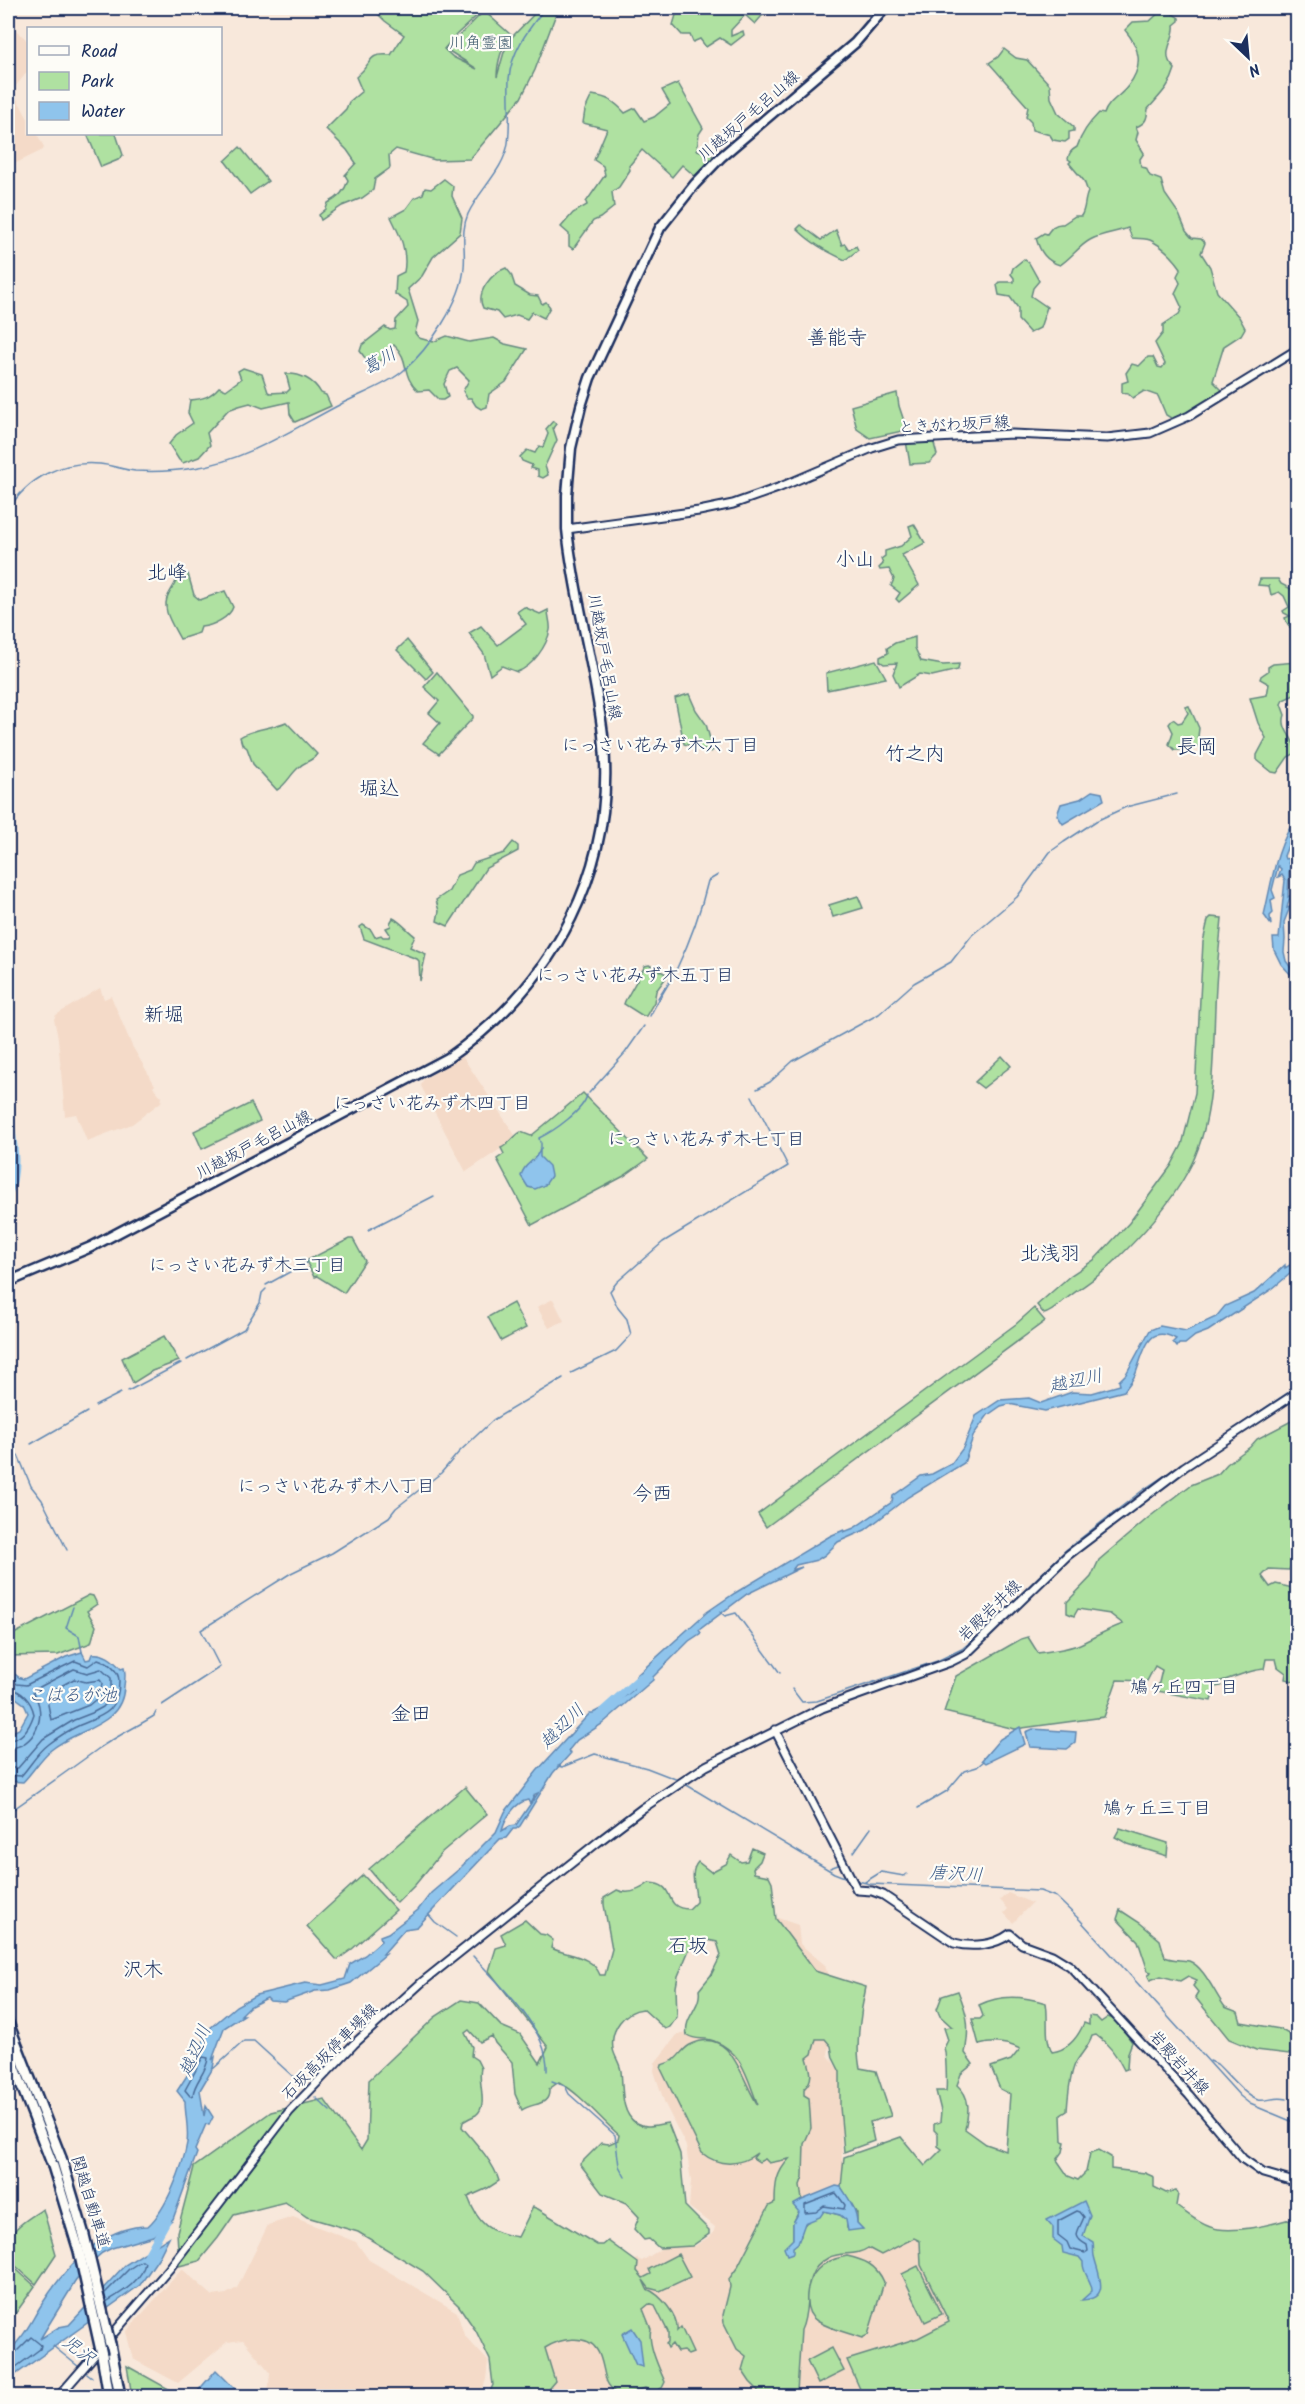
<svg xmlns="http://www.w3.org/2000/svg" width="1305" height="2404" viewBox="0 0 1305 2404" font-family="Kalam,'Klee One',sans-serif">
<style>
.built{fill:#f4dac8}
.green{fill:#afe1a1;stroke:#658880;stroke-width:1.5}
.water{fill:#8fc4ec;stroke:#6188b3;stroke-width:1.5;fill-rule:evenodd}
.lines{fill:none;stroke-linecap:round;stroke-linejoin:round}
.shore{stroke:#496b97;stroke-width:1.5}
.stream{stroke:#6188b3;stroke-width:1.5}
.river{stroke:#8fc4ec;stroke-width:8}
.secondary-casing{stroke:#1b2f5e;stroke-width:11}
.primary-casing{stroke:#1b2f5e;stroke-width:13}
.highway-casing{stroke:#1b2f5e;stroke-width:14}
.secondary{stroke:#fdfcf7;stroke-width:7}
.primary{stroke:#fdfcf7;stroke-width:8}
.highway{stroke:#fdfcf7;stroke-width:9}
.highway-bridge-casing{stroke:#1b2f5e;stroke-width:14;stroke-linecap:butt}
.highway-bridge{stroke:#fdfcf7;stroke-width:9}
.labels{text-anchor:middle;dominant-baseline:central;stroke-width:4.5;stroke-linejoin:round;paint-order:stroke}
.park-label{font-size:16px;fill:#405c6f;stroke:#fdfcf7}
.street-label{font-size:16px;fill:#1b2f5e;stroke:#fdfcf7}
.water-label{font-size:18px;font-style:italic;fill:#3e5c89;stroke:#fdfcf7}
.neighbourhood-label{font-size:18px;fill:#1b2f5e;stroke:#fdfcf7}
.quarter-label{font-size:20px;fill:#1b2f5e;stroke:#fdfcf7}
</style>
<rect width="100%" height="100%" fill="#f8e8db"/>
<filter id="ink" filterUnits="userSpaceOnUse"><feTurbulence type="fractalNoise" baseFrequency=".0167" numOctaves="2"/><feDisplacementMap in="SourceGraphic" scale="12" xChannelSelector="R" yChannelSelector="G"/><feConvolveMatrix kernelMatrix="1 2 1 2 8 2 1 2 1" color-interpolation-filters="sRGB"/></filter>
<g filter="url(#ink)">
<g class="built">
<path d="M8,23L28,41V71L14,88V93L28,119V134H37L44,147L43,150L8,167Z"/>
<path d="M100,988L104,999L111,996L132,1046L155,1085L153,1087L162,1097L161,1102L132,1124L87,1141L76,1114L65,1116L58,1038L54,1019L56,1015Z"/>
<path d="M462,1056L515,1135L508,1144L466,1172L421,1086L423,1080Z"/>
<path d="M553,1299L564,1321L549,1328L537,1307Z"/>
<path d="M1008,1893L1032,1903L1013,1923L1004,1913L1008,1909L1000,1900Z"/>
<path d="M775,1917L798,1925L800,1944L825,1965L835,2002L828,2055L840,2072L842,2161L899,2144L963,2334L888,2396H553L539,2352L625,2273L637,2259L642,2261L667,2245L695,2246L713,2234L715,2227L689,2207L691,2181L686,2146L665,2104L654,2071L655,2063L677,2035L716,2028Z"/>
<path d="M293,2217L356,2242L369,2260L457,2312L464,2335L488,2361L486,2379L481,2396H268L270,2372L243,2340L227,2342L178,2383L133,2359L126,2332L182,2269L213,2296L226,2294L237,2288L268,2225Z"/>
</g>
<g class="green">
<path d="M372,8H485L456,35L444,49L453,57L477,69L446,49L484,11L511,35C502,45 497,63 497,77L504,52L512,37L540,8H561L556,14L535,70L521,98L470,159L435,160L396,149L389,155L390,168L375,179L373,190L362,198L342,206L321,220L319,215L326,209L328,203C339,198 345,191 348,180L345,175L356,163L347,150L326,129L346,109L349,102L362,91L356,77C375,62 365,53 391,55L404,35L385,21Z"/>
<path d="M670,8H764L767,10L755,24L745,15L731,30V36L743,31L744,35L731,45L720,38L706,47L700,39L693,42L690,35H682L673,25L676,15Z"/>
<path d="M1164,8L1179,18V21L1174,25C1176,36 1164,49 1169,61C1170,64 1173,66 1175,69C1170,87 1159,96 1148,109C1147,119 1146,123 1136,127L1138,132L1136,140L1144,153L1140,159L1141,167L1146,168L1150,176L1161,180L1165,194L1179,214L1186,231L1192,238L1201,239L1205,243L1201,253L1210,267L1217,292L1239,317L1245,328L1241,335L1224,346L1213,381L1224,392L1176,421L1166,415L1158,396L1144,391L1133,398L1128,394L1122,393V383L1128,381L1126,373L1132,364L1139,366L1148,357H1153L1158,367L1162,368L1165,364L1155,343L1163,333V325L1179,314L1182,308L1175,293L1180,283L1177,276L1181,268C1174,258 1163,247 1152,241C1147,238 1138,239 1132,238L1128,228C1115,233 1102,233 1090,240C1079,246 1071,258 1060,265C1046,261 1040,252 1036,238L1044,233L1047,234C1051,228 1055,223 1063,224L1075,216H1081C1086,208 1084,200 1088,192L1084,181L1069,163L1071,161L1068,159C1069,152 1072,150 1077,147C1081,135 1090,122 1099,113L1104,114C1108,101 1120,97 1128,86C1144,66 1140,48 1125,30L1133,22L1150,21Z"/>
<path d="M1004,49L1016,58L1027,60L1050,85L1051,98L1058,113L1074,127V131L1069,132V139L1065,142L1053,140L1050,135L1032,130L1031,122L1026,117L1028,107L989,63L998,57Z"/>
<path d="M678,83L703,128L699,134L697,150L710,154L715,158L696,177L682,165L672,177L642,150L629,166L630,170L619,187L612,192L614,207L600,218L593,221L573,249L569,246V234L561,227L573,213L587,205L586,202L605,175L603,166L594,160L607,129L583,123L585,110L592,95C608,97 615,102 625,113L635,108L644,121L654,117L670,104L662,90Z"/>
<path d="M87,134H116L123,155L118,160L101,167Z"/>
<path d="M240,147L268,181L250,194L225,161Z"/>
<path d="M444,179L453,186L452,196L462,218L460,233L433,257L422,276L408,289L418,321L415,333L419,338L433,342L447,336L469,342L494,338L505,344L527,349L506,382L489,394L487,407L481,409L476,406L471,398H467L463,391L469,380L457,368L450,371L444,384L448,397L443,400H439L429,390L418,391C400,374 411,361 394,345L390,349L388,357L374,363L365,358L360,351L362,345L385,327L390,330L395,329L396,320L408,307L407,302L395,294L396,276L404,272C408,251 400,235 391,217L406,209L414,198L423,194L425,188L431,189Z"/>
<path d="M801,225L821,240L836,230L842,245L845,244L849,250L856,246L858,250L845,260C826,251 811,243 797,229Z"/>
<path d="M1024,259L1029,263L1039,281L1033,288L1031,296L1047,307L1040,328L1030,333L1018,320V308L1010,297L999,295L997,285L1000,282H1014V278L1011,274L1013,268Z"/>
<path d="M506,268L511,274L515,286L530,295L538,296L542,304L546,302L550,307L544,318L532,312L527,319L517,315L503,319L497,312L483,308C475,292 492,273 506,268Z"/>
<path d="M243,368L262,374L268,392L270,393L287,392L290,389L286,374C300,373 314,380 321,393L326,395L331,406L295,422L290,414L289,402L263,408L250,403L239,406L228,410L207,433L210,445L199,457L183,463L179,460L169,444L176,435L193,423L188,413L190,400C203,399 210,397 219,387L226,390L241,379L238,371Z"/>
<path d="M897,393L899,406L907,430L870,438L857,429L851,406Z"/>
<path d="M553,421L556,424L553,428L557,440L545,466L548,475L543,478L538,476V470L531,468L532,465L522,461L520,457L527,450L535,453L539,446L543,447L548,434L546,429Z"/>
<path d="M933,440L937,455L929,463L910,464L906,441Z"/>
<path d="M914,524L925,543L902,555L919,585L899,602L896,599L900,593L891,586L894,579L889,569L880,570L879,568L883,564L881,559L885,556V551L901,546L912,536L909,526Z"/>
<path d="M178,572L188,574L194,595L200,600L225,591L233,607C230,617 213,626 201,627L199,633L180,639C173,625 160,609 169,594C174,585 177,582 178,572Z"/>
<path d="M1260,579H1278L1281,584L1295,591L1294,597L1297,601V635L1294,634L1286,621L1285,618L1290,616L1284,613L1283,611L1289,607L1284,596L1279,592L1271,595L1269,586L1258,585Z"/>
<path d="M524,607L540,614L548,610C548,617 551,624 550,630C547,646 532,667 517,672L502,666L490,675L484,654L469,633L481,626L498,645L526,624L517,612Z"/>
<path d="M915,637V648L921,661L943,665L959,664L958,670L932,676L920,674L899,687L893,674L897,663L884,664L880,661V657L888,653L887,648L895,643Z"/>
<path d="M407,640L433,672L426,679L397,650Z"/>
<path d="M876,660L886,678L827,690L826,673Z"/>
<path d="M1297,662V696L1294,695L1283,700L1281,704L1285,715C1279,731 1299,740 1294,754L1288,757L1277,773L1272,772L1257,760V755L1266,738L1258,723L1250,698L1267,695L1269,684L1260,679L1261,676L1268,671V667L1273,664Z"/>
<path d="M437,672L473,716V718L439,754L423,743L440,723L429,713L439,701L424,687Z"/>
<path d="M689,694L696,710L706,724L713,750L711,752L684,744L675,698Z"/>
<path d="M1189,706L1199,728L1198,737L1202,741C1197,751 1185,750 1175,750L1169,744L1173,732L1169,724L1173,719L1178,723L1182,722L1188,713L1185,707Z"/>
<path d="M286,722L317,754C312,762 304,761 298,768C290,775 287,784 277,790L253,764L247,748L242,744L240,737C249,730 273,728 286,722Z"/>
<path d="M513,842L518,846V851L486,868L448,926L437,921L439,911L436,900L449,891L457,875L470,870L474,863L504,853Z"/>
<path d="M858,896L863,908L833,917L829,905Z"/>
<path d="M1211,917L1222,918C1220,941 1217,964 1216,987C1212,1046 1218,1117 1188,1171C1169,1206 1142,1235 1113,1263C1099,1277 1082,1286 1066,1299C1059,1304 1053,1312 1044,1314L1037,1305L1071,1275L1094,1260L1129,1223L1171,1166L1182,1145L1195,1093L1203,942L1208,920Z"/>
<path d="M393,918C401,922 408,931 415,936L410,947L426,954L420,981L419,961L417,959L364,939L360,927L363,925L371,930L375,937L381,935L383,937H389L390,934L386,928L391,926L390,923Z"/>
<path d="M649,965L668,975L656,991L654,1002L646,1016H643L624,1004L625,1001L645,966Z"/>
<path d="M1002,1056L1011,1066L983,1088L975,1082Z"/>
<path d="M583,1093L648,1159L624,1176L532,1225L497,1159L504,1154L501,1148C509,1144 513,1137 521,1132L531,1136Z"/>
<path d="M251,1103L260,1121L202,1149L194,1131Z"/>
<path d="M349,1239H353L365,1261L344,1293L317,1276L314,1277L306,1261Z"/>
<path d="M513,1303L526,1328L501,1341L488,1317Z"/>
<path d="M1034,1308L1045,1321L766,1527L758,1514L1016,1324Z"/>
<path d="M164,1336L179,1361L152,1371L133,1383L122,1358Z"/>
<path d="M1297,1418V1552L1289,1570L1269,1569L1262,1576L1270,1587L1276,1584L1297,1589V1682L1285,1679L1286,1673L1278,1667L1276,1659H1266L1264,1669C1245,1671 1235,1678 1217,1682L1221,1686L1215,1687L1211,1701L1157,1691L1162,1670L1155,1666L1147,1681L1117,1680L1104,1717L1015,1729L944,1712L956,1676L1021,1639L1028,1637L1038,1653C1052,1651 1068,1649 1080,1644C1095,1637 1108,1629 1123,1624L1110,1614L1078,1609L1074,1616L1067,1613V1602L1091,1577L1099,1560L1148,1518L1191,1485L1218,1474L1227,1464L1250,1447L1257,1439Z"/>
<path d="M89,1595L93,1596L97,1604L87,1611L96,1626L91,1643L58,1655L8,1656V1637Z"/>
<path d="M465,1787L487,1814L442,1852L415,1885L397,1903L369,1869Z"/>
<path d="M1120,1828L1168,1843L1167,1856L1128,1844L1115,1837Z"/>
<path d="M752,1848L763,1853L760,1861L753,1868L754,1873L769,1876L772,1882L776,1919L815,1971L866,1987C861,2009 855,2046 860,2068L876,2071L891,2116L870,2122L874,2141L844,2152L840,2107V2072L833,2058L831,2046L825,2039H816L812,2054L807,2058C811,2071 814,2079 804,2089V2095L809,2098L811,2128L804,2144L803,2177L800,2185L802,2200L796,2205L799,2211L793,2223V2247L801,2236C800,2222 814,2218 824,2211L840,2215L847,2220V2228L862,2229L857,2223V2213L841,2187L844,2157L901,2137L925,2166L942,2149L938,2146V2134L934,2130V2124L940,2122L941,2111L936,2091H946C947,2084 946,2052 944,2048L948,2040L944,2028L952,2027L940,2016L937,2009L942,1996L958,1991C968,2015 970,2027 965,2053L973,2064L961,2074L957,2085C971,2097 969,2112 965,2129L986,2144L1006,2151L1010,2094L1000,2089L991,2067L1011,2060L1020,2049C1006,2042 994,2041 979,2045L972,2019H980L983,2016L979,2005C1001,1994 1023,1996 1046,2003C1049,2020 1044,2036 1052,2052C1068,2050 1078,2037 1084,2023L1089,2025V2016L1096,2017L1101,2022L1108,2017L1116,2020L1132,2042L1128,2053L1127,2069L1124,2070C1118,2057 1109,2044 1096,2035L1092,2036C1089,2047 1080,2054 1075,2064C1069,2078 1068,2097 1067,2111L1061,2115L1062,2141L1065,2142L1063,2152L1057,2160L1068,2176L1078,2180L1086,2172L1090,2153L1099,2150L1111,2157V2169L1145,2173L1154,2177V2187L1166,2193L1176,2190L1178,2194L1176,2206C1188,2214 1203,2227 1218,2229C1239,2232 1269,2225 1290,2219V2236L1298,2241L1297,2396H844L860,2389L847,2360L918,2338L949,2322L921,2265L920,2241L914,2238L881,2255L868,2248C855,2257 842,2251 828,2258C798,2274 813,2306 801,2330L797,2392L795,2396H757L758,2390L750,2382L742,2370L746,2356L737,2349L724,2323L723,2315L730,2287L729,2279L737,2268L769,2206L775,2203C775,2184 776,2173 789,2159L769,2163L765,2159L759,2162L753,2158L757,2153C740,2166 719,2167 702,2153L661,2069L662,2065C666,2063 672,2062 675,2059C681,2054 684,2047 692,2044C733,2026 742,2083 758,2105C747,2078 743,2052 714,2041C704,2037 696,2041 687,2035C683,2017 702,2007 699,1990L711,1975L721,1955L717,1942L703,1939L689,1950L678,1976L676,1987L677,2017L670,2027L665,2029L643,2009C624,2011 610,2029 613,2049C614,2056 620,2063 621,2071C623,2086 620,2113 636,2123C646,2129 657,2124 668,2123L680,2154L685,2206L709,2230V2234L692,2246L659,2248L649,2239L644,2240L634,2229L639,2217L626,2203L602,2193L580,2164L601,2143L609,2144L618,2140L619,2135C599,2118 582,2095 559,2082L549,2089C550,2107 533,2102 522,2110L515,2094L512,2062L495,2043L492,2036L480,2042L469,2030L465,2033L472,2047L471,2056L477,2060L481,2068C477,2082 489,2105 476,2115C472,2117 467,2119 463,2122L462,2127C475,2142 494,2163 499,2181L488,2188L468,2197C478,2224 489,2233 518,2237L533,2207L538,2209L597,2245H603L608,2241L638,2263L637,2271L643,2278L651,2274L649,2269L678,2254L690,2277L660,2291L649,2288L643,2280L647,2289C660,2294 679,2316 677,2331L681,2327L693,2353L688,2355L683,2351L677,2352L672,2344L668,2348L666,2344L668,2342V2332L655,2306L649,2304L643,2309L651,2329C647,2343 659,2368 665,2382L662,2388L654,2392L645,2388L629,2393L628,2396H619C615,2392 609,2387 607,2382C603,2372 603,2359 597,2350C587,2333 559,2339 545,2348L555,2381L549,2388L550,2396H488L493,2385L490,2360L476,2331L459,2306L423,2271L358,2232L307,2217L285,2202L234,2215L218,2238L199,2261L179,2266L177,2232L194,2167L271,2112L324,2099L361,2150L367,2140L369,2080L435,2017L461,2000L479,2003L501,2026L520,2034L540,2063L548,2047L489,1971L496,1948L506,1945L501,1934L525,1920L540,1934L546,1935L553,1940L551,1948C568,1956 592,1955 600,1975H605L612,1949L604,1905V1898L617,1890C628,1895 640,1890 649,1883C679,1884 660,1908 689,1909L696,1902C697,1889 688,1873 698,1862L711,1872L726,1864L731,1855L741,1862L747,1861Z"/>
<path d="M363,1875L396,1910L351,1950L337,1960L307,1926Z"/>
<path d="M1120,1910L1140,1923L1160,1940L1165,1957C1173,1961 1181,1959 1189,1961C1205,1967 1215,1995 1225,2007L1238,2012L1241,2022L1280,2029L1297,2039V2055L1256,2050L1229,2039L1195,1997L1198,1992L1193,1986L1197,1980L1188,1976L1180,1981L1161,1976L1150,1980L1148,1976L1151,1972L1148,1971L1138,1941L1117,1919Z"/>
<path d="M43,2209L56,2254L36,2284L8,2259C7,2230 19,2224 43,2209Z"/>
<path d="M847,2256C864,2260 876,2264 884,2282L868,2335L862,2338C848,2333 830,2329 817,2321C801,2311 806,2281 817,2270C825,2261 836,2258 847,2256Z"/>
<path d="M8,2262L35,2286L8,2324Z"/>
<path d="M918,2266L942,2314L925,2322L902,2274Z"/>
<path d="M832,2348L844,2371L818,2384L807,2361Z"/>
<path d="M127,2366L176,2393L175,2396H132Z"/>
</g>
<g class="water">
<path d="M1092,791L1102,793L1104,800L1063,824L1057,815L1061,804L1080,799Z"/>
<path d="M1297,817V829L1294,830L1284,856L1285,859L1290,858L1288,864L1297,850L1289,872L1288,897L1294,893L1289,900L1287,908L1290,907L1284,922L1285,939L1284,952L1286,961L1297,976V1009L1295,979L1281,964L1274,950L1273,938H1279L1285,880L1282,875L1278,877L1281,869L1278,866L1272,890L1275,898L1271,900L1273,913L1270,916L1271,925L1264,915C1272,881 1276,845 1297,817Z"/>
<path d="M540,1148V1157L549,1166L551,1176L545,1185L535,1189L528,1187L521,1176C524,1162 537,1162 540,1148Z"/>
<path d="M1297,1261V1268L1272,1289L1208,1331L1195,1336L1185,1344H1179L1177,1347L1173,1342L1176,1339C1148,1323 1144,1351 1137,1370C1135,1378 1129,1384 1124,1391L1045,1411L1009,1404L1001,1406L988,1415L974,1434L964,1463L908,1497L865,1530L838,1542L825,1555L817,1560L796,1565L792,1570L802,1567L747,1594L699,1630L701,1633L689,1641L653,1677V1680L602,1724L577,1740L568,1751L571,1753L553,1773L520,1826L516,1829H513L506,1838L500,1839L417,1927L405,1929L383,1954H386L351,1983L330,1990L315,1991L284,2002L270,2001L267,1998L249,2007L241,2015H244L224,2028L212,2060L215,2057L213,2068L200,2090L204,2116L206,2106L213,2117L209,2125L206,2124L195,2150L197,2153L173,2219L153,2236L112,2248L102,2253L87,2266L75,2282L40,2339L59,2327L69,2325L125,2265L169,2237L159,2257L140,2285L8,2380V2352C24,2337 29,2325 40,2307C64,2269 100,2226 148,2226C166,2210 183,2167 187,2143C189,2129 185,2115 185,2101L177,2091L190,2071L209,2029L236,2006L256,1995L305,1983L322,1985L345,1979L350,1964L365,1955L381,1941L380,1936L388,1933L418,1910L431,1893L458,1870L496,1832L505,1812L537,1771L590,1713H593L625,1696L633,1690L636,1676L707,1612L735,1593L830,1536L844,1530V1532L854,1528L892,1502L893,1496L921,1476L932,1474L951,1464L963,1448L976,1416L1000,1400L1029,1398L1041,1403L1072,1392L1092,1393L1120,1385L1119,1381L1126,1374L1150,1330L1160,1326L1186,1331L1216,1317L1225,1306L1254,1293L1285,1265V1268ZM538,1793L516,1825L510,1826L502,1831C505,1819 515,1802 528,1800L530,1804L535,1794Z"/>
<path d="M82,1652L86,1660L90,1659L92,1654C104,1652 113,1660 121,1669L124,1668C126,1674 125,1680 124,1686C123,1727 77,1728 51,1750C40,1759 33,1772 23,1782L8,1781V1734L19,1729L28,1713L24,1704L8,1692V1669L20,1678L24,1679L66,1657Z"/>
<path d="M1020,1727L1025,1744L986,1763L982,1760L1000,1739Z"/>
<path d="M1033,1729L1076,1732L1075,1743L1067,1749L1030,1747L1026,1732Z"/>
<path d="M836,2186L841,2187C849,2199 857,2210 857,2223L863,2229L848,2231L846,2220L840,2215L824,2211L820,2217L805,2223L798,2243L793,2247V2253L787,2255L784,2248L793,2239V2223L799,2212L793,2205L802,2200Z"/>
<path d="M1084,2201L1090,2215L1083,2236L1093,2242C1094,2246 1093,2251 1094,2256C1098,2274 1112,2299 1082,2300L1092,2291C1092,2280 1082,2273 1083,2262L1079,2257L1063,2253L1062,2246L1053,2239V2227L1047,2220Z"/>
<path d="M632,2328L640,2340L643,2367L636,2365L622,2334Z"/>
<path d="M216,2370L240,2394L236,2396H202L197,2392Z"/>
</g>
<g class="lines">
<g class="shore">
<path d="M8,1677L17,1684L26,1685L75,1661L88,1666L98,1659C108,1662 119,1671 119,1681C119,1712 104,1715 80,1725C69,1730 58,1737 49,1744C37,1753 31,1765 21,1776L8,1775"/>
<path d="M74,1679L86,1682L100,1680L102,1683L100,1696L89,1705L51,1720L46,1694Z"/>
<path d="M8,1688C21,1690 31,1700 34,1714C30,1726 22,1740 8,1740"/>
<path d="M8,1748C35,1748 49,1714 33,1693L34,1690L74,1669L87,1673L101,1669L111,1678V1692L108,1701L103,1707L92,1713L74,1720L43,1739L18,1768H8"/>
<path d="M203,2057L208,2058C207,2072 194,2082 193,2095L190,2096L185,2090Z"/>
<path d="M836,2193L845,2205L844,2209L824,2206L816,2212L805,2213V2205Z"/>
<path d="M1077,2211L1080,2212L1084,2217C1079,2231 1070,2236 1087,2245L1088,2251L1085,2253L1070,2249L1067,2242L1058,2235V2221Z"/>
<path d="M104,2294L129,2269L141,2261H145C144,2280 121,2293 106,2302"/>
<path d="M8,2356L14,2354L31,2337L41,2345L40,2349L8,2373"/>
</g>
<g class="stream">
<path d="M8,510C28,478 61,460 100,464C112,465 123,470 135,471C154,472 176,471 194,468C249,460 299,425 347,401C365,392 388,384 403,371C429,349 462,301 464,267C466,249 460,232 468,214C479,190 504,170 508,143C511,122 508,100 509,79C511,51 529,29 545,8"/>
<path d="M658,998L665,987"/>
<path d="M650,1016C658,999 669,985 677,968C690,941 701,910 708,881L718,875"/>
<path d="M757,1089L770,1082L793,1061L879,1014L914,983L951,962L972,935L1017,897L1050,852L1064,842L1096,821L1126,807L1177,794"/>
<path d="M589,1093L625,1053L644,1026"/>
<path d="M540,1142L539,1138C554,1131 584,1110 587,1095"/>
<path d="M541,1143V1149"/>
<path d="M368,1230L434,1196"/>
<path d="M308,1261L313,1260"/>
<path d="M266,1285L306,1263"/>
<path d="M187,1360L244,1329L260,1303L262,1293L266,1289"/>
<path d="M571,1373L616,1351L631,1335L627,1319L618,1308L610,1291L617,1282L663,1242L788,1166L752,1096"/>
<path d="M128,1391L181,1363"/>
<path d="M95,1406L121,1393"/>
<path d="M31,1444L87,1412"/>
<path d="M18,1455L31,1486L42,1500L67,1550"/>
<path d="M73,1607L66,1628L79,1636L82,1652"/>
<path d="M720,1612L725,1616L736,1613L780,1673"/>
<path d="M792,1689L802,1702L817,1701L937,1661L962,1649L981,1633L1067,1549L1143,1490L1298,1386"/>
<path d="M162,1705L220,1667L201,1630L291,1573L332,1553L389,1517L396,1508L441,1473L459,1452L493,1420L563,1378"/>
<path d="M558,1766L562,1767L595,1754L647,1768L678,1780"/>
<path d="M685,1784L834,1873L847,1878"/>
<path d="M918,1808L947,1791L964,1771L977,1767L984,1761"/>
<path d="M8,1813C38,1792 68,1771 98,1749C115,1737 136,1727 154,1716L156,1712"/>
<path d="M854,1852L871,1828"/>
<path d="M830,1868L838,1865"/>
<path d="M854,1880L870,1884L1040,1891L1056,1897L1080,1920L1240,2096L1250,2104L1298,2124"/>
<path d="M865,1882L881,1872L904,1876L907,1874"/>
<path d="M429,1915L435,1922L456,1937"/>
<path d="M473,1956C500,1986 549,2029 547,2071"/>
<path d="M1210,2061L1217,2064C1227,2073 1246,2097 1258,2100C1267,2102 1274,2096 1287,2099"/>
<path d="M213,2069L244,2041H254L299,2082"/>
<path d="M552,2081L565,2086L569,2094L615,2135L619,2166L625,2177"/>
<path d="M315,2097L330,2111"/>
<path d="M53,2346L79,2367"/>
<path d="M83,2370L92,2377"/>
</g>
<g class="river">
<path d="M8,1106C11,1134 21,1168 8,1194"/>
<path d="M604,1710L641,1677"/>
<path d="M146,2258L167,2220"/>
</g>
<g class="secondary-casing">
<g id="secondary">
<path d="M567,529L699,511L733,504L778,488L872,448L898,440L1012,434L1107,438L1150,433L1189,416L1298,349"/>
<path d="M775,1730L857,1890L872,1891L883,1895L954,1943C973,1948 995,1945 1010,1934L1022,1944L1052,1955L1070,1966L1189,2095L1243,2159L1263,2173L1298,2183"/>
<path d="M59,2396L169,2269L289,2112L354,2044L421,1983L598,1842L643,1808L706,1766L822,1708L950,1662L966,1654L1068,1555L1184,1467L1298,1392"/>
</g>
</g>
<g class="primary-casing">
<path id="primary" d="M8,1282L91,1247L448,1058C555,984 618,866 603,735C595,666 574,598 567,529V495L571,448L581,406L590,378L660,228L695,184L721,157L855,43L885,8"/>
</g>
<g class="highway-casing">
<g id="highway">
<path d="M8,2023L61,2158"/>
<path d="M8,2050L53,2166"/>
<path d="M110,2344L120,2396"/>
<path d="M102,2355L109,2396"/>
</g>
</g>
<use href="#secondary" class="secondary"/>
<use href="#primary" class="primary"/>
<use href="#highway" class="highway"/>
<g class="highway-bridge-casing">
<g id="highway-bridge">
<path d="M61,2158L84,2235L110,2344"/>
<path d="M53,2166L79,2251L102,2355"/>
</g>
</g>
<use href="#highway-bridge" class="highway-bridge"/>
</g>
</g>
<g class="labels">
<g class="park-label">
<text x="481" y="43">川角霊園</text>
</g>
<g class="street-label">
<text transform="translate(749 116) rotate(-41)">川越坂戸毛呂山線</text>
<text transform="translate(954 425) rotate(-3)">ときがわ坂戸線</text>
<text transform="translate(604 657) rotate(80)">川越坂戸毛呂山線</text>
<text transform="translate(254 1145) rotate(-28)">川越坂戸毛呂山線</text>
<text transform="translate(990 1611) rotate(-44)">岩殿岩井線</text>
<text transform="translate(330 2052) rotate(-45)">石坂高坂停車場線</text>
<text transform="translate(1179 2063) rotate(48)">岩殿岩井線</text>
<text transform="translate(90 2202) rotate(73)">関越自動車道</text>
</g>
<g class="water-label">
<text transform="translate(380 362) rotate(-30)">葛川</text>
<text transform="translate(1076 1382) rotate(-12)">越辺川</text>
<text x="72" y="1696">こはるが池</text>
<text transform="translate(563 1727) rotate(-45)">越辺川</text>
<text transform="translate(956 1875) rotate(3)">唐沢川</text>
<text transform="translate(196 2051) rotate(-67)">越辺川</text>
<text transform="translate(78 2351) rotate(38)">児沢</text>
</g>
<g class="neighbourhood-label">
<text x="660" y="746">にっさい花みず木六丁目</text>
<text x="635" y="976">にっさい花みず木五丁目</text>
<text x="432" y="1104">にっさい花みず木四丁目</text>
<text x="706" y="1140">にっさい花みず木七丁目</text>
<text x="247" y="1266">にっさい花みず木三丁目</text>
<text x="336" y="1487">にっさい花みず木八丁目</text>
<text x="1184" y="1688">鳩ヶ丘四丁目</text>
<text x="1157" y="1809">鳩ヶ丘三丁目</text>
</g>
<g class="quarter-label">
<text x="837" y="339">善能寺</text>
<text x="855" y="561">小山</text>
<text x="167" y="574">北峰</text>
<text x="1197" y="748">長岡</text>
<text x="915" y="755">竹之内</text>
<text x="379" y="790">堀込</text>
<text x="164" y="1016">新堀</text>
<text x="1050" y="1255">北浅羽</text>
<text x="652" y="1495">今西</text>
<text x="411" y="1715">金田</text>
<text x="688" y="1947">石坂</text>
<text x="143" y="1971">沢木</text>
</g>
</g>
<rect width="1305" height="2404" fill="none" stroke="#fdfcf7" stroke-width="30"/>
<rect x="15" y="15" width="1275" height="2374" fill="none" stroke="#1b2f5e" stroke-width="2" filter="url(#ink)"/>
<rect x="27" y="27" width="195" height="108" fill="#fdfcf7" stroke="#a3aaba" stroke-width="1.5"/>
<rect x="39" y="46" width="30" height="9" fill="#fdfcf7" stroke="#a3aaba" stroke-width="1.5"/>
<text x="81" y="57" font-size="18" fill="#1b2f5e">Road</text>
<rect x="39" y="72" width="30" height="18" fill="#afe1a1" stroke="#a3aaba" stroke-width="1.5"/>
<text x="81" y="87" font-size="18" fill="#1b2f5e">Park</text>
<rect x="39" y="102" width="30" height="18" fill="#8fc4ec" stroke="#a3aaba" stroke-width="1.5"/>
<text x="81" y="117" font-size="18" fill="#1b2f5e">Water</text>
<g transform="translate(1248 57) rotate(154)" stroke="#fdfcf7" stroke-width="4.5" paint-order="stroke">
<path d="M0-4.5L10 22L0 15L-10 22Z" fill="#1b2f5e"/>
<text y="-9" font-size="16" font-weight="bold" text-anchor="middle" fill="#1b2f5e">N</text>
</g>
</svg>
